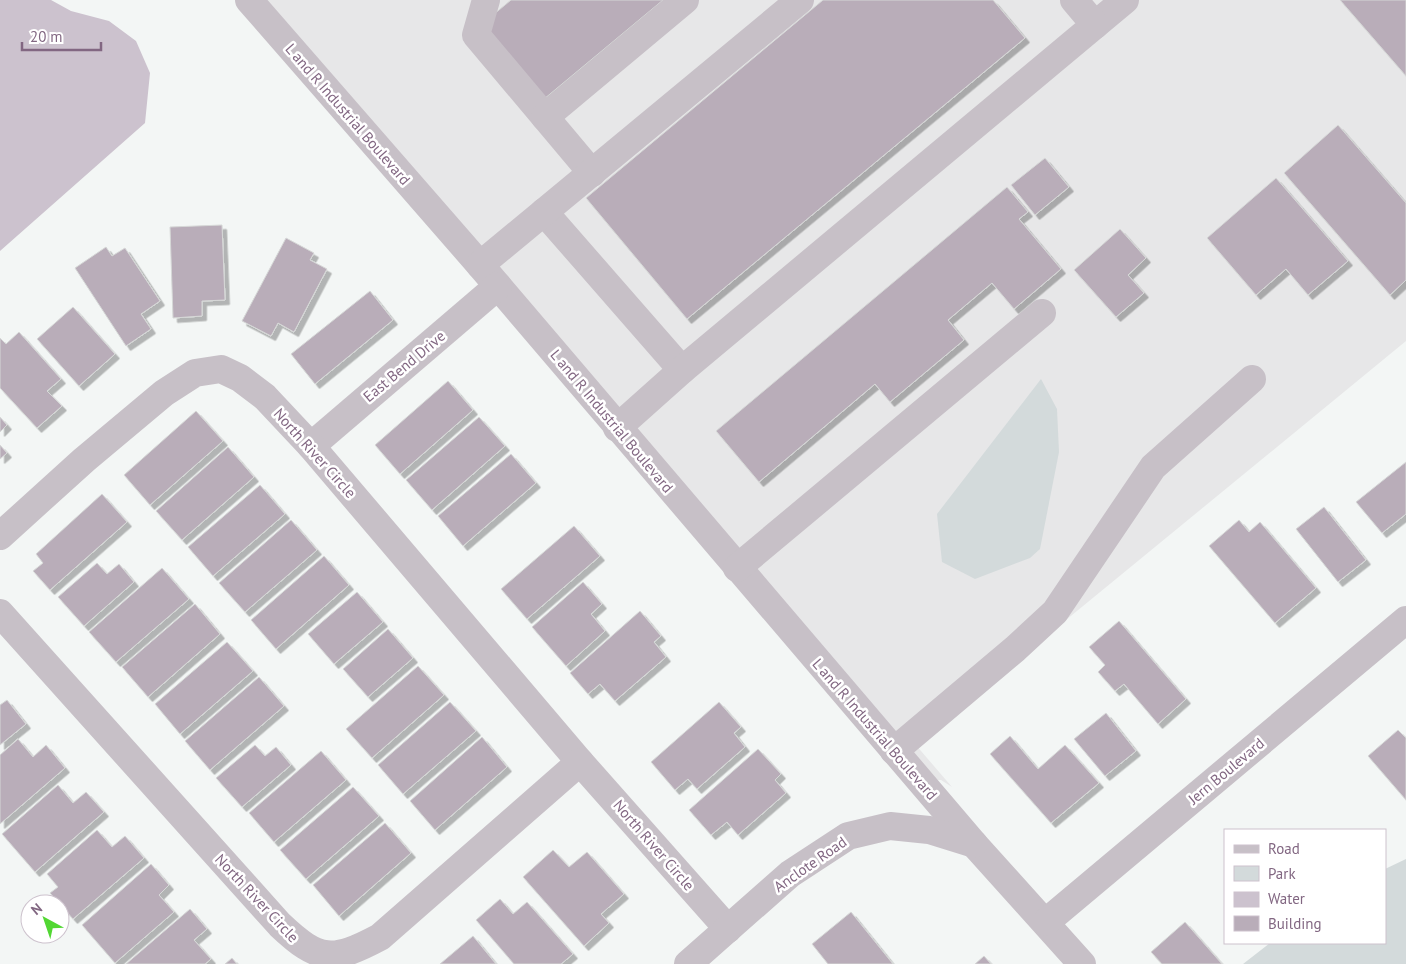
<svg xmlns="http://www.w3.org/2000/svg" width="1406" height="964" viewBox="0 0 1406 964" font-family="'PT Sans',sans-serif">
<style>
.built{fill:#e7e7e8}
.green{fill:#d3dadb}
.water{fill:#ccc2ce}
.building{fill:#b9adb9;stroke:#d6d8d7;filter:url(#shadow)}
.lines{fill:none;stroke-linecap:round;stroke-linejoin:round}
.minor{stroke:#c7c0c7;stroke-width:28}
.labels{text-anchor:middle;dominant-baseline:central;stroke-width:5;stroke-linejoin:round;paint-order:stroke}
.street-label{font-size:15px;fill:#826782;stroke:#fff}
</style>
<defs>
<filter id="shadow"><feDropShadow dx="4.5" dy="4.5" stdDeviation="0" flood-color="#0004"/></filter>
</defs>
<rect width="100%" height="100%" fill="#f3f6f5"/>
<path class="built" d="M267,0H1406V341L915,744L952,787L941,780H937Z"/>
<g class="green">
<path d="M1041,379L1057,409L1059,452L1040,549L1030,558L975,579L942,562L937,514Z"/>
<path d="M1406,859V964H1243L1270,943H1385V869Z"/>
</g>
<path class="water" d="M0,0H51L71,11L109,21L136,41L150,73L145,123L0,251Z"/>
<g class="building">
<path d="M511,0H663L544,99L481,25Z"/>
<path d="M823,0H993L1025,38L687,319L586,198Z"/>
<path d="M1340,0H1406V76Z"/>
<path d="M1338,125L1406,203V280L1390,295L1284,173Z"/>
<path d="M1045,158L1069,187L1035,215L1011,185Z"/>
<path d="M1276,178L1348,261L1308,295L1286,269L1256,295L1207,238Z"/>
<path d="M1007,187L1028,212L1019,219L1061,269L1014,309L992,283L948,320L964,340L890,402L875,384L759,482L716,431Z"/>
<path d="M222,225L225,300L202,301V316L173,318L170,227Z"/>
<path d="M1120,229L1146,258L1128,275L1144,293L1116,317L1074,270Z"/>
<path d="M286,238L314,253L310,260L327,269L294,332L278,323L271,336L242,321Z"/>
<path d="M106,247L112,256L125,248L160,301L141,314L151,329L126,346L75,268Z"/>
<path d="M370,291L393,320L315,384L291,354Z"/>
<path d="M73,307L115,354L79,386L37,339Z"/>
<path d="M19,332L61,379L47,391L62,406L37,428L0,388V338L6,344Z"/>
<path d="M448,381L473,410L400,474L375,445Z"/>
<path d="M196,411L223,441L150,505L124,475Z"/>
<path d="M0,417L7,425L0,432Z"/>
<path d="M479,417L505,446L432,510L406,480Z"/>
<path d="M0,445L7,453L0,459Z"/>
<path d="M228,447L254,477L182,540L156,511Z"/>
<path d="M511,454L536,483L463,546L438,516Z"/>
<path d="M1406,462V514L1382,533L1356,502Z"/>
<path d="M260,485L285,514L213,576L188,547Z"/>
<path d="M102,494L127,522L50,590L33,571L43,563L36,554Z"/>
<path d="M1324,507L1366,560L1338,582L1296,529Z"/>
<path d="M291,520L317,550L245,612L219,583Z"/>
<path d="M1239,520L1249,532L1260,522L1316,588L1275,623L1209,546Z"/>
<path d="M574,526L600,556L527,619L501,589Z"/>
<path d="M324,556L349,585L276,649L251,620Z"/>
<path d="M97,563L107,574L119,564L134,582L84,626L58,597Z"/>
<path d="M162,568L189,599L116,662L89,632Z"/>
<path d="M583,582L602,604L591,614L605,631L566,666L532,627Z"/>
<path d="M357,592L383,622L334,664L308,634Z"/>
<path d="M195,604L220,634L148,697L122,667Z"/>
<path d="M640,611L661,636L654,642L666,657L615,701L600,684L588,694L570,673Z"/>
<path d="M1119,621L1186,699L1158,724L1124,684L1115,691L1098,672L1105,665L1089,647Z"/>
<path d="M388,629L413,658L368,697L343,669Z"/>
<path d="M227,642L253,671L180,734L155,704Z"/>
<path d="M418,666L444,695L372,758L346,729Z"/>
<path d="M259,677L284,706L210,770L185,741Z"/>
<path d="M7,700L26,724L0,745V705Z"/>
<path d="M450,702L476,731L403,794L378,765Z"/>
<path d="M719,702L741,727L734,733L745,747L697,789L688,779L675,790L651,762Z"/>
<path d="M1106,713L1136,751L1105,776L1074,739Z"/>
<path d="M1398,730L1406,738V800L1368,756Z"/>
<path d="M1010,736L1038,769L1065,745L1099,783L1051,823L990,754Z"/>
<path d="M482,737L507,767L435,830L410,801Z"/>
<path d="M18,739L33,757L46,745L65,768L0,824V755Z"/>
<path d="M255,745L265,756L276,747L291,765L242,807L216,778Z"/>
<path d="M758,749L781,774L775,780L786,793L738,835L727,822L711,835L689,810Z"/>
<path d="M321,751L346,780L274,842L249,813Z"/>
<path d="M58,785L73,803L86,792L104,812L35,872L2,834Z"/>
<path d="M353,787L379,816L306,879L280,850Z"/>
<path d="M385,823L411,853L339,916L313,885Z"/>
<path d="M97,830L112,847L125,836L144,858L73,919L50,893L58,887L47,874Z"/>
<path d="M553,850L569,867L587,852L624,894L601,914L609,923L584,946L523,877Z"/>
<path d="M151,864L169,885L159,895L174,912L115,963L82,925Z"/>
<path d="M500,899L513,914L527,902L573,954L561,964H514L476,920Z"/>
<path d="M190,909L207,929L194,940L211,959L205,964H126Z"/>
<path d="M851,912L893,964H828L812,944Z"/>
<path d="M1185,922L1222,964H1162L1151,952Z"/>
<path d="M473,936L496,964H440Z"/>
<path d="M984,956L991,964H975Z"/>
<path d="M232,958L237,964H225Z"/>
</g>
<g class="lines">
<g class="minor">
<path d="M249,0L480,265L974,844L1082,964"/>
<path d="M486,0L476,35L592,173"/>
<path d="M1095,25L1125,0"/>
<path d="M545,117L685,0"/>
<path d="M544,212L682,370"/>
<path d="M480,265L800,0"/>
<path d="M617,428L682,370L1095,25L1074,0"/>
<path d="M311,446L498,286"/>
<path d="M0,536L84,460L164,393L195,373L221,369L240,378L265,397L311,446L580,762"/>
<path d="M737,568L1042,313"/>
<path d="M0,613L280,925C319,962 333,962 380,937L580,762L728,929"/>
<path d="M894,751L1015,649L1055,612L1153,467L1252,379"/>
<path d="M1046,922L1406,620"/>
<path d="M688,964L790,874L848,836L890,826L929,830L974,844"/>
</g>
</g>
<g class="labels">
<g class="street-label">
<text transform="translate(348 114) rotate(49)">L and R Industrial Boulevard</text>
<text transform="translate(404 366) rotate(-40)">East Bend Drive</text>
<text transform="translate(612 421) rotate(50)">L and R Industrial Boulevard</text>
<text transform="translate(315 453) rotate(48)">North River Circle</text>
<text transform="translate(875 729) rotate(49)">L and R Industrial Boulevard</text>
<text transform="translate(1226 771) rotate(-40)">Jern Boulevard</text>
<text transform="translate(654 845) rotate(49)">North River Circle</text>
<text transform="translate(810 864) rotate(-35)">Anclote Road</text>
<text transform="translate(257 898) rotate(47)">North River Circle</text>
</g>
</g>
<rect x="1224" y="829" width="162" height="115" fill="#ffffff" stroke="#cdc2cd"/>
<rect x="1234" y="845" width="25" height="8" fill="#c7c0c7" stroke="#cdc2cd"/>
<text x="1268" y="854" font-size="15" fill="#826782">Road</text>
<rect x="1234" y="866" width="25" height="15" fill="#d3dadb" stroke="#cdc2cd"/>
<text x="1268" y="879" font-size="15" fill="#826782">Park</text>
<rect x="1234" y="892" width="25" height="15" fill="#ccc2ce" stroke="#cdc2cd"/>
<text x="1268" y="904" font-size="15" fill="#826782">Water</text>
<rect x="1234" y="916" width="25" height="15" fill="#b9adb9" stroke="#cdc2cd"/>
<text x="1268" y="929" font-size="15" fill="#826782">Building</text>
<g transform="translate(45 919) rotate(320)"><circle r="24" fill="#ffffff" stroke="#cdc2cd"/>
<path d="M0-4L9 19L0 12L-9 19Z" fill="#52d733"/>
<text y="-8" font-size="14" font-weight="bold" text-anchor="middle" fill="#826782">N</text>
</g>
<path d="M22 42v8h79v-8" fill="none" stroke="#826782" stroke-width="2.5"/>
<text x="30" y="42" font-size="15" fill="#826782" stroke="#ffffff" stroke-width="4" paint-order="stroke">20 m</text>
</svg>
